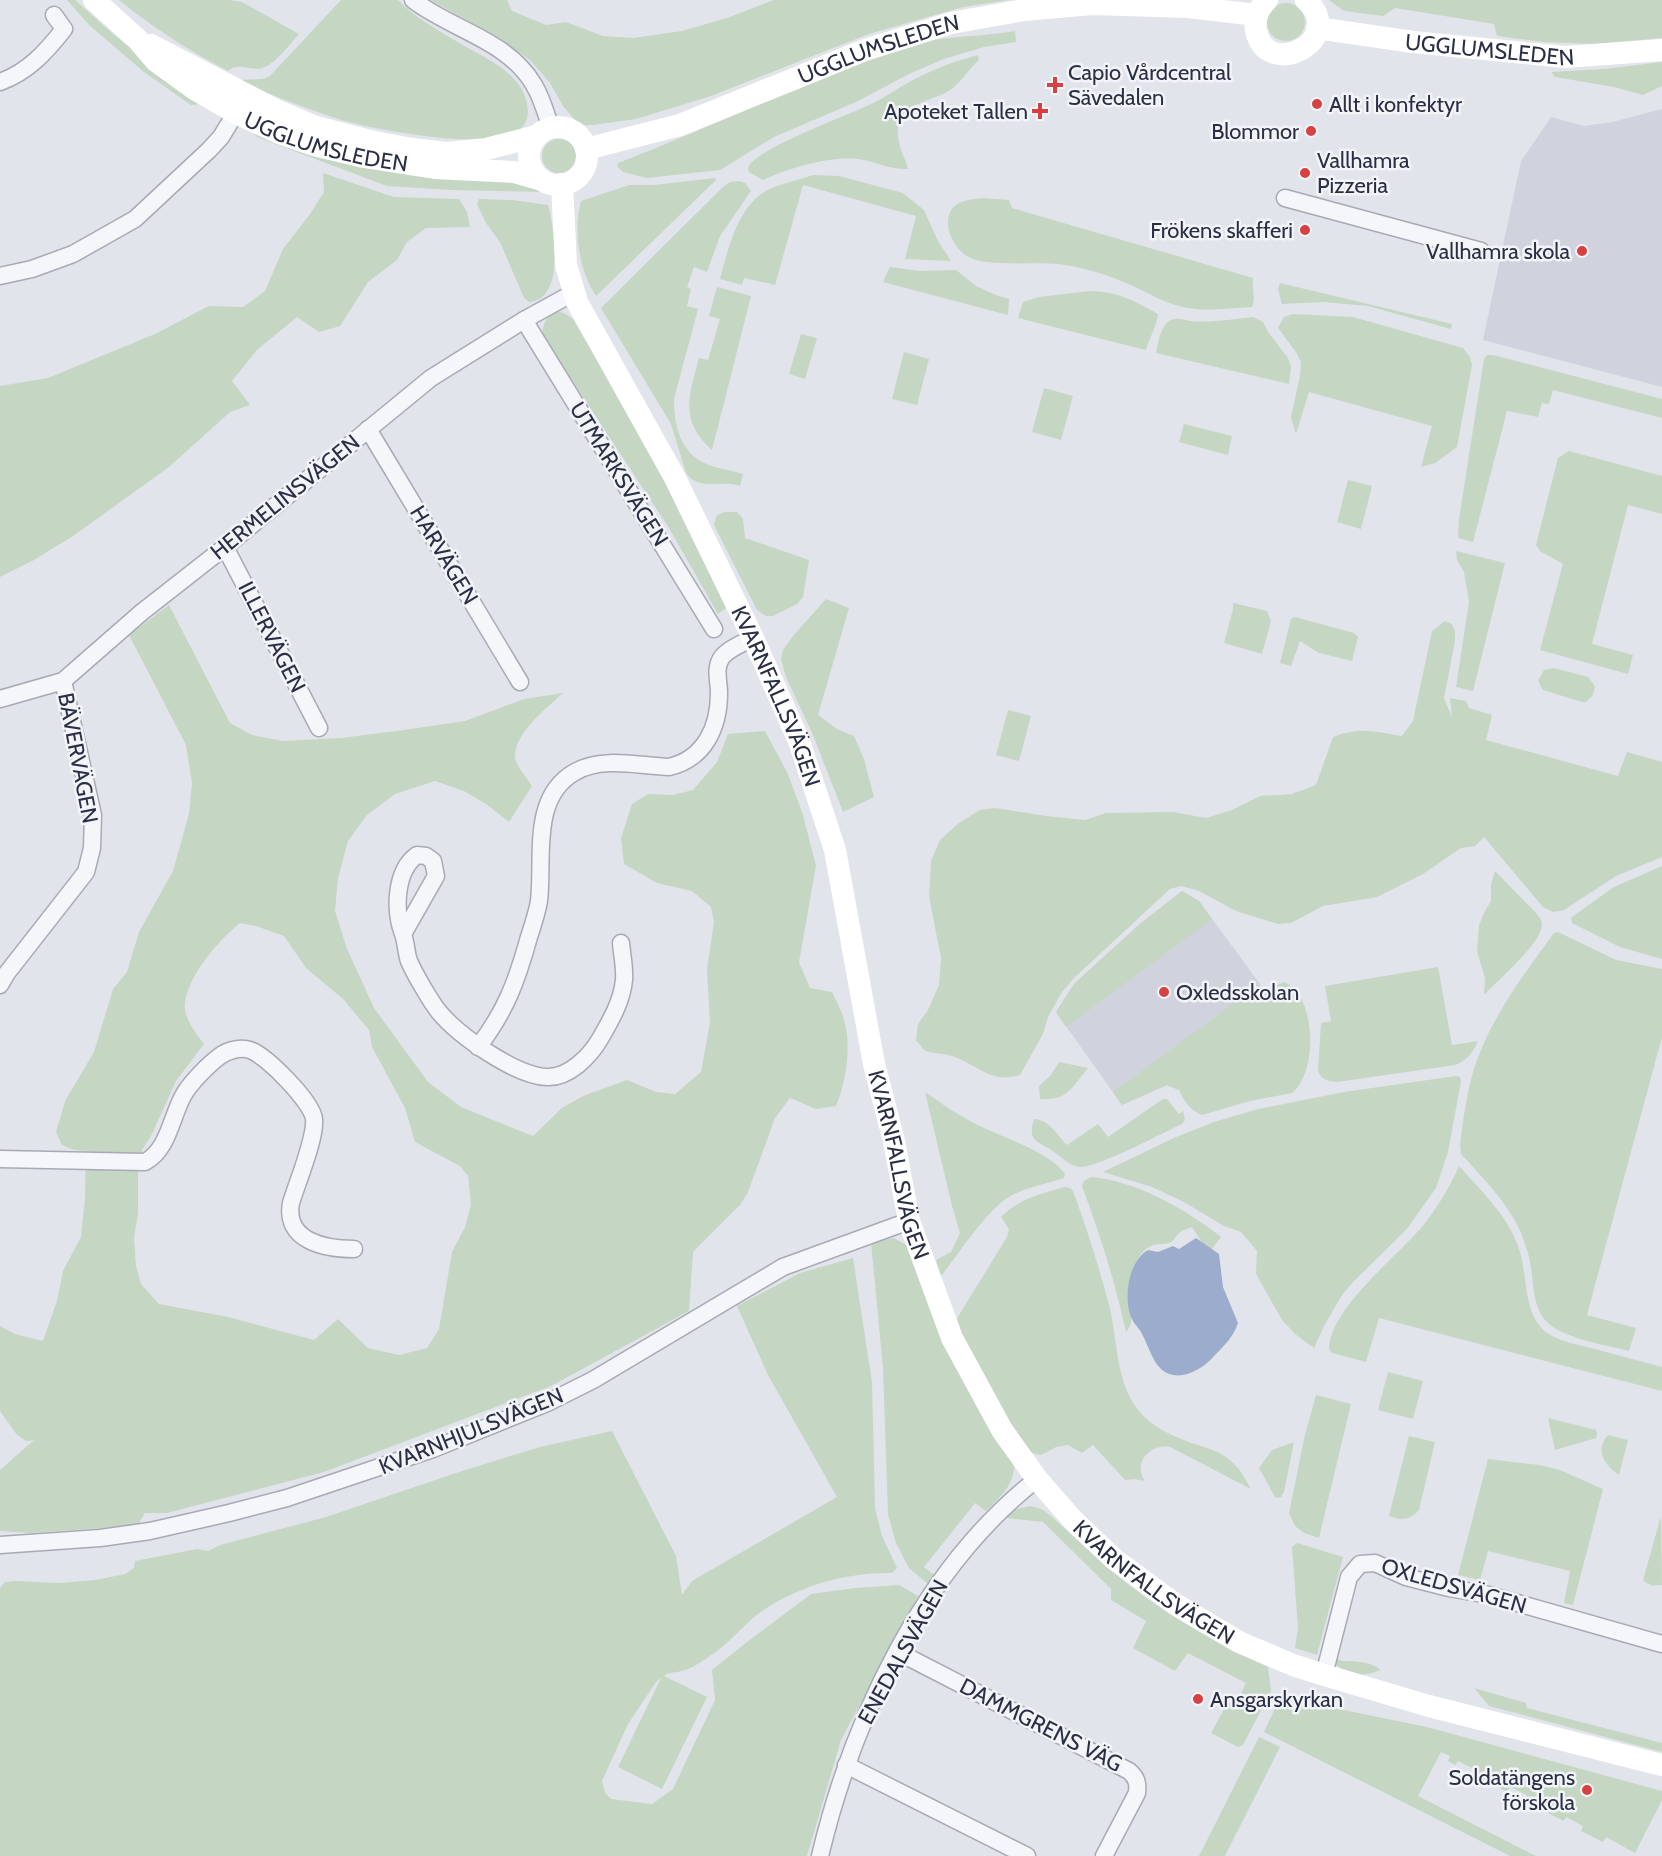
<svg xmlns="http://www.w3.org/2000/svg" width="1662" height="1856" viewBox="0 0 1662 1856" font-family="Cabin,sans-serif">
<style>
.built{fill:#d0d3de}
.green{fill:#c5d6c3;fill-rule:evenodd}
.water{fill:#9baccd}
.lines{fill:none;stroke-linecap:round;stroke-linejoin:round}
.street-casing{stroke:#a7aab6;stroke-width:19}
.street{stroke:#f5f6f9;stroke-width:16}
.secondary{stroke:#fff;stroke-width:22}
.poi-dot{fill:#d74141;stroke:#f2f4f8;stroke-width:2}
.labels{text-anchor:middle;dominant-baseline:central;stroke-width:5;stroke-linejoin:round;paint-order:stroke}
.street-label{font-size:22px;fill:#292f45;stroke:#f2f4f8}
.poi-label{font-size:22px;fill:#292f45;stroke:#f2f4f8;text-anchor:start}
</style>
<rect width="100%" height="100%" fill="#e2e4eb"/>
<g class="built">
<path d="M1662,109V387L1483,340L1521,161L1551,117L1584,126L1612,122Z"/>
<path d="M1182,891L1199,901L1260,984L1259,1000L1179,1090L1167,1085L1122,1105L1056,1012L1074,984L1141,923Z"/>
</g>
<g class="green">
<path d="M67,0H75L113,34L202,104L191,105L144,72L89,25Z"/>
<path d="M119,0H229L242,2L299,34C289,45 278,61 265,67C252,73 239,61 228,71C190,51 153,28 119,0Z"/>
<path d="M341,0H398C414,17 441,32 461,44C483,57 513,69 524,94C529,107 531,121 518,131C490,152 369,129 335,118C302,107 270,95 238,80L262,79L269,77Z"/>
<path d="M431,0H507L512,11L546,25L566,22L603,36L633,38L682,31L727,18L774,0H1009L963,7L869,34L711,96L636,119L593,125H584L575,120L563,106L550,83L530,60L506,43Z"/>
<path d="M1329,0H1662V38L1596,44L1544,42L1497,36L1494,24L1395,8L1383,16L1344,11Z"/>
<circle cx="1286" cy="22" r="19"/>
<path d="M1015,31L1016,42L984,47L944,59L911,73L856,102L774,137L720,170L647,178L623,172L617,166L618,163C688,136 756,105 825,77C849,67 873,56 897,48C936,35 976,38 1015,31Z"/>
<path d="M978,55L979,60C967,70 960,86 945,93C922,104 891,107 899,142C900,151 906,159 908,169C890,170 875,161 858,159C829,156 789,168 763,180L749,172L748,168C754,149 847,116 869,105C887,97 903,84 921,76C939,67 958,60 978,55Z"/>
<path d="M1662,62V86L1643,95L1614,87L1555,77L1551,72L1604,69Z"/>
<path d="M254,134L520,179L540,188L544,192L451,190L387,186L257,137Z"/>
<circle cx="559" cy="156" r="17"/>
<path d="M323,173L394,197L459,199L467,212L470,227L426,228L407,242L397,260L368,282L340,326L319,332L297,317L257,350L232,381L250,405L230,412L169,467L73,536L34,560L0,577V386L48,378L155,334L209,306L243,307L265,291L283,249L310,214L324,192Z"/>
<path d="M813,175L839,176L903,193L924,210L938,241L951,261L905,259L916,216L803,185L775,285L744,278L742,285L720,279C729,246 739,198 777,186C789,182 801,179 813,175Z"/>
<path d="M715,178L716,180L596,296C579,271 573,230 581,201L629,185H654Z"/>
<path d="M739,181L745,183L751,191L720,236L707,272L694,267L687,287L691,289L687,306L698,309L674,399C674,423 679,449 702,462C713,468 730,470 743,474L740,486C722,479 699,492 686,473L671,424L601,308L723,187L730,182Z"/>
<path d="M982,198L1009,200L1012,208L1253,278C1252,288 1256,299 1252,307C1229,308 1202,313 1179,306C1163,302 1148,293 1133,286C1108,275 1084,267 1058,264C1036,261 985,268 967,256C952,247 939,218 956,205C963,200 973,199 982,198Z"/>
<path d="M479,199L512,200L548,205C554,227 566,300 529,302L524,298L500,242L486,223L477,204Z"/>
<path d="M890,267L919,271L956,270L976,286L996,295L1009,299L1008,315L883,282Z"/>
<path d="M1280,283L1452,324L1451,329L1368,306L1323,302L1282,304L1278,289Z"/>
<path d="M717,287L751,296L712,450C679,420 689,396 699,358L708,360L720,319L709,316Z"/>
<path d="M1090,291C1119,292 1133,300 1158,314C1157,325 1149,339 1146,350L1018,318L1023,302L1039,297Z"/>
<path d="M555,311L564,313L573,319L664,475L726,608L718,614L669,528L542,334C544,323 545,317 555,311Z"/>
<path d="M1293,314L1353,317L1463,348L1470,357L1472,365L1457,447L1435,463L1421,467L1432,426L1309,392L1296,434L1291,417L1300,376L1301,362L1296,352L1278,328L1284,317Z"/>
<path d="M1253,317L1263,322L1268,332L1288,358L1291,366L1289,384L1156,353C1158,344 1160,328 1168,322C1175,316 1183,320 1191,321C1211,323 1233,319 1253,317Z"/>
<path d="M801,334L817,338L805,379L789,374Z"/>
<path d="M904,352L929,359L917,405L892,399Z"/>
<path d="M1487,355H1493L1662,399V418L1553,390L1549,404L1542,403L1538,417L1507,411L1473,542L1458,538L1459,519L1484,359Z"/>
<path d="M1044,388L1073,396L1061,440L1032,432Z"/>
<path d="M1184,424L1232,436L1228,455L1179,442Z"/>
<path d="M1569,451L1662,476V514L1628,505L1592,644L1633,655L1628,674L1540,650L1563,564L1540,551L1536,545L1558,458Z"/>
<path d="M1348,480L1372,486L1361,529L1337,522Z"/>
<path d="M725,512H737L743,519L745,538L809,560L803,597L797,604L773,616H766L757,610L714,525L717,515Z"/>
<path d="M1456,551L1505,563L1473,691L1456,687L1469,602L1464,572L1457,560Z"/>
<path d="M826,599L849,608L818,715L837,729L854,736L864,759L874,797L843,812L813,735L786,677L781,659L783,650L793,636Z"/>
<path d="M1233,603L1267,611L1271,621L1262,654L1224,643L1233,609Z"/>
<path d="M169,605L230,723L252,735L283,741L341,738L404,730L465,721L524,699L563,693C547,708 514,733 515,757C516,766 527,778 532,786L509,822L486,804L464,791L435,781L395,794L367,815L348,841L338,878L335,911L347,949L374,1008L428,1082L461,1107L533,1136L562,1108L583,1096L627,1080L656,1092L675,1094L701,1072L710,1022L707,969L714,922L711,907L692,891L657,883L624,864L621,838L632,804L648,794L673,795L693,790L717,762L728,734L765,731L788,774L803,815L816,866L799,962L810,988L832,992C837,1002 842,1012 845,1023C851,1047 846,1083 836,1106L816,1109L790,1098L775,1118L748,1192L740,1205L693,1252L689,1311L551,1386L324,1472L167,1513H145L139,1523L128,1526L31,1533L0,1531V1470L34,1440L26,1441L17,1435L0,1411V1326L15,1334L43,1341L57,1301L63,1271L81,1237L85,1198L86,1151L74,1150L62,1145L56,1132L65,1101L94,1052L113,989L127,972L139,932L173,871L189,814L192,783L186,745L129,635ZM240,923L256,926L284,936L306,968L343,999L369,1030L372,1047L405,1108L415,1142L460,1166L468,1176L469,1184L471,1205L465,1227L452,1252L439,1329L427,1348L399,1355L368,1348L338,1319L314,1340L228,1317L159,1304L141,1284L136,1266L134,1238L138,1214V1172L142,1150L151,1136L176,1081L204,1044C196,1033 183,1018 185,1003C189,974 218,941 240,923Z"/>
<path d="M1295,617L1354,633L1358,637L1352,661L1319,653L1300,641L1291,666L1280,663L1291,619Z"/>
<path d="M1445,621L1452,624L1455,632V641L1444,698L1452,717L1450,698L1466,701L1469,708L1492,715L1486,740L1618,776L1627,752L1662,762V857L1616,876L1564,910L1553,912L1543,907L1484,837L1475,846L1461,848L1423,874L1377,897L1323,906L1291,923L1278,924L1236,911L1199,891L1181,886L1170,889L1074,978L1062,992L1048,1017L1043,1034L1020,1075C990,1084 979,1065 952,1056C943,1053 932,1054 924,1050L916,1040L918,1024L928,1010L939,985L941,958L929,896L931,861L940,840L959,823L980,810L995,808L1046,816L1085,820L1106,813L1173,812L1206,818L1232,810L1260,796L1292,794L1316,785L1333,737C1361,726 1375,732 1402,736L1413,721L1432,631Z"/>
<path d="M1554,668L1588,677L1595,686L1593,695L1586,702H1582L1543,690L1538,681L1544,670Z"/>
<path d="M1008,710L1031,716L1019,761L996,755Z"/>
<path d="M1662,866V959L1620,947L1572,923L1571,918L1576,914L1614,887Z"/>
<path d="M1495,871L1536,913C1539,917 1542,920 1542,925C1541,944 1497,981 1484,995L1485,978L1477,951L1479,925L1484,913L1491,901V885Z"/>
<path d="M1182,891L1199,901L1212,919L1066,1027L1056,1012L1074,984L1141,923Z"/>
<path d="M1558,932L1616,960L1662,969V1037L1587,1315L1636,1328L1629,1351C1607,1345 1564,1339 1547,1322C1531,1306 1534,1277 1529,1257C1527,1249 1524,1242 1522,1235C1509,1204 1483,1178 1461,1154L1460,1145C1464,1114 1468,1079 1481,1050C1498,1008 1528,969 1554,933Z"/>
<path d="M1438,967L1452,1045L1478,1041C1473,1052 1467,1061 1455,1065L1337,1082C1327,1081 1322,1080 1318,1071L1321,1023L1331,1021L1325,986Z"/>
<path d="M1284,982C1317,995 1318,1073 1292,1093L1250,1101L1202,1115C1191,1111 1184,1101 1179,1090L1167,1085L1122,1105L1113,1092L1260,984L1259,999L1267,989Z"/>
<path d="M1059,1062L1088,1068C1071,1088 1068,1101 1040,1099L1039,1086L1051,1075Z"/>
<path d="M1456,1076L1460,1077L1461,1081L1448,1152L1436,1188L1406,1230L1353,1282L1342,1295L1324,1326L1314,1348L1295,1334L1282,1320L1256,1274L1257,1251L1241,1232L1224,1226L1184,1202L1152,1187L1103,1172L1176,1137L1214,1122L1258,1109L1344,1092Z"/>
<path d="M925,1092C942,1104 961,1117 980,1126C1004,1138 1050,1152 1065,1174L1064,1178C1047,1184 1017,1189 1003,1201C980,1220 960,1252 941,1276L936,1260L951,1252L960,1233L952,1206Z"/>
<path d="M1163,1099H1167L1179,1114L1183,1111L1185,1120L1182,1124C1163,1133 1095,1169 1079,1167C1067,1165 1059,1154 1048,1148C1032,1139 1029,1137 1034,1119C1050,1120 1057,1135 1067,1145L1098,1124L1108,1137Z"/>
<path d="M1459,1166C1482,1192 1510,1217 1520,1252C1528,1278 1523,1315 1547,1333C1561,1342 1579,1345 1595,1349C1617,1355 1640,1361 1662,1367V1391L1379,1318L1366,1362L1332,1353L1329,1349C1330,1307 1400,1255 1426,1222C1439,1204 1450,1187 1459,1166Z"/>
<path d="M1091,1177C1136,1181 1186,1209 1221,1237L1212,1249L1203,1244L1192,1227C1188,1229 1182,1230 1179,1233C1175,1237 1174,1241 1169,1243C1163,1245 1156,1243 1151,1246C1135,1252 1126,1285 1128,1301C1130,1313 1135,1322 1126,1332C1115,1282 1100,1234 1082,1186L1084,1181Z"/>
<path d="M1064,1187L1070,1188L1073,1191C1087,1229 1099,1267 1109,1305C1118,1340 1115,1380 1138,1410C1149,1424 1167,1434 1184,1440C1200,1447 1220,1449 1233,1463C1241,1470 1246,1480 1251,1489L1170,1447C1156,1444 1138,1455 1141,1472C1141,1475 1143,1478 1145,1481L1134,1479L1125,1480L1093,1445L1082,1453L1068,1445L1056,1447L1041,1455L1028,1452L976,1367L956,1320L1007,1237L1009,1229L1001,1217C1020,1198 1039,1195 1064,1187Z"/>
<path d="M894,1238L913,1249L1014,1459C1016,1484 1002,1495 986,1511L975,1503L924,1567L934,1575L928,1584L909,1568L896,1543L888,1515L883,1368L871,1242Z"/>
<path d="M853,1258L872,1382L875,1508L882,1536L897,1568L892,1573C848,1572 802,1585 765,1609C746,1621 732,1641 713,1654C705,1659 695,1667 685,1670C678,1673 670,1671 664,1676L707,1697L662,1789L618,1767L661,1678L656,1682L628,1724L602,1781L605,1793L611,1799L652,1804L673,1789L715,1700L712,1670L747,1642L811,1594L855,1588L899,1585L918,1596L841,1740L807,1856H0V1588L5,1582L15,1581L59,1583L96,1580L125,1574L134,1568L135,1561L197,1549L208,1551L220,1545L326,1517L462,1471L540,1447L612,1431L676,1556L682,1595L692,1581L837,1497L768,1375L737,1306L800,1273Z"/>
<path d="M1388,1372L1423,1381L1413,1419L1378,1410Z"/>
<path d="M1316,1395L1351,1404L1319,1538L1304,1533L1295,1526L1289,1513L1305,1435Z"/>
<path d="M1548,1418L1596,1430L1597,1434L1596,1438L1555,1450Z"/>
<path d="M1608,1435L1628,1440L1619,1475C1605,1466 1594,1450 1608,1435Z"/>
<path d="M1409,1436L1435,1442L1419,1510C1410,1520 1401,1521 1389,1516Z"/>
<path d="M1294,1442L1284,1492L1281,1497L1278,1498L1275,1497L1259,1468L1272,1450Z"/>
<path d="M1488,1459L1539,1465L1560,1470L1603,1489L1573,1605L1564,1603L1570,1571L1488,1551L1480,1580L1458,1575Z"/>
<path d="M1030,1506L1041,1509L1050,1515C1076,1539 1102,1563 1129,1585C1171,1618 1219,1644 1268,1667L1271,1691L1243,1745L1238,1747L1211,1733L1228,1702L1235,1706L1246,1683L1188,1653L1175,1671L1133,1648L1146,1621L1111,1600V1589L1043,1522L1007,1518L1013,1510Z"/>
<path d="M1661,1516L1662,1585C1654,1586 1649,1586 1643,1580Z"/>
<path d="M1297,1543L1343,1557L1317,1655L1295,1648L1298,1628L1292,1547Z"/>
<path d="M1338,1649L1337,1658L1341,1661C1354,1661 1370,1661 1381,1670C1362,1677 1351,1677 1335,1664Z"/>
<path d="M1474,1688L1526,1703L1527,1708L1662,1743V1752L1489,1706Z"/>
<path d="M1280,1697L1427,1727L1662,1791V1800L1635,1853L1606,1837L1603,1842L1581,1831L1583,1826L1566,1817L1564,1821L1524,1801L1527,1795L1510,1787L1507,1792L1474,1774L1476,1770L1458,1761L1455,1765L1448,1761L1450,1756L1441,1752L1418,1796L1536,1856H1510L1264,1732Z"/>
<path d="M1259,1737L1280,1747L1225,1856H1199Z"/>
</g>
<path class="water" d="M1196,1238L1219,1254L1223,1287L1238,1323C1234,1336 1224,1346 1214,1356C1202,1370 1178,1384 1161,1369C1151,1359 1148,1344 1141,1332C1139,1328 1135,1325 1133,1321C1122,1301 1128,1261 1148,1250L1158,1252L1173,1246L1179,1249Z"/>
<g class="lines">
<g class="street-casing">
<g id="street">
<path d="M413,0C452,30 508,40 534,85C542,98 546,114 551,128"/>
<path d="M0,82C28,72 46,52 64,29L54,15"/>
<path d="M1285,198L1481,251"/>
<path d="M0,276L32,269L73,254L135,219L209,150L221,137L241,104"/>
<path d="M524,320L714,629"/>
<path d="M368,429L520,682"/>
<path d="M225,547L319,728"/>
<path d="M0,699L63,681L142,612L225,547L431,378L524,320L573,293"/>
<path d="M403,934C394,910 395,871 417,855L426,856L433,861L436,876L403,934C406,942 406,952 409,961C414,973 431,1002 439,1012C459,1036 516,1076 547,1077C569,1078 590,1056 600,1039C611,1020 622,1001 624,980C625,968 622,955 621,943"/>
<path d="M0,985L7,973L86,872L92,848L93,815L63,681"/>
<path d="M478,1047C506,1011 517,980 529,937C533,925 537,913 539,901C544,859 530,797 575,772C603,756 638,766 669,767C704,759 719,728 719,693C719,681 714,668 722,657C729,648 744,643 753,638"/>
<path d="M0,1159L145,1162C168,1150 171,1118 183,1096C189,1084 209,1064 220,1056C228,1050 241,1047 250,1050C267,1056 312,1102 314,1119C316,1138 297,1183 291,1203C284,1241 325,1249 354,1249"/>
<path d="M0,1545L100,1538L150,1531L229,1513L287,1498L433,1449L547,1403L593,1380L783,1267L909,1221"/>
<path d="M898,1652L1129,1771C1137,1778 1138,1783 1137,1793L1104,1856"/>
<path d="M1324,1675L1349,1577L1360,1564L1375,1563L1406,1577L1449,1588L1489,1595L1662,1644"/>
<path d="M846,1765L1027,1856"/>
<path d="M820,1856C853,1718 923,1568 1037,1479"/>
</g>
</g>
<use href="#street" class="street"/>
<g class="secondary">
<path id="s1" d="M94,0L137,39L156,61L196,90L236,113L279,133L314,145L364,157L435,168L514,172L542,180"/>
<path d="M1267,0C1259,8 1254,18 1256,30C1266,82 1349,40 1306,0"/>
<path id="s2" d="M1317,28L1413,42L1565,57L1662,50"/>
<path d="M151,45L274,109L316,127L370,141L412,149L447,153L486,149L537,136"/>
<circle cx="558" cy="156" r="29"/>
<path id="s3" d="M586,149L680,125L865,50L951,23L1024,10L1092,4L1188,7L1257,15"/>
<path id="s4" d="M562,184L566,265L577,302L675,478L753,638L799,741L835,850L874,1064L894,1141L909,1221L952,1338L1002,1430L1037,1479L1072,1519L1114,1559L1175,1604L1239,1642L1293,1665L1324,1675L1429,1706L1662,1765"/>
</g>
</g>
<g class="poi-dot">
<path d="M1052 76h6v6h6v6h-6v6h-6v-6h-6v-6h6z"/>
<circle cx="1317" cy="104" r="6"/>
<path d="M1037 102h6v6h6v6h-6v6h-6v-6h-6v-6h6z"/>
<circle cx="1311" cy="131" r="6"/>
<circle cx="1305" cy="173" r="6"/>
<circle cx="1305" cy="230" r="6"/>
<circle cx="1582" cy="251" r="6"/>
<circle cx="1164" cy="992" r="6"/>
<circle cx="1198" cy="1699" r="6"/>
<circle cx="1587" cy="1790" r="6"/>
</g>
<g class="labels">
<g class="street-label">
<text stroke="none"><textPath href="#s2" startOffset="174">UGGLUMSLEDEN</textPath></text>
<text stroke="none"><textPath href="#s3" startOffset="310">UGGLUMSLEDEN</textPath></text>
<text stroke="none"><textPath href="#s1" startOffset="278">UGGLUMSLEDEN</textPath></text>
<text transform="translate(619 474) rotate(58)">UTMARKSVÄGEN</text>
<text transform="translate(285 497) rotate(-39)">HERMELINSVÄGEN</text>
<text transform="translate(444 555) rotate(59)">HARVÄGEN</text>
<text transform="translate(272 637) rotate(63)">ILLERVÄGEN</text>
<text stroke="none"><textPath href="#s4" startOffset="562">KVARNFALLSVÄGEN</textPath></text>
<text transform="translate(78 758) rotate(79)">BÄVERVÄGEN</text>
<text stroke="none"><textPath href="#s4" startOffset="1048">KVARNFALLSVÄGEN</textPath></text>
<text transform="translate(471 1431) rotate(-22)">KVARNHJULSVÄGEN</text>
<text stroke="none"><textPath href="#s4" startOffset="1552">KVARNFALLSVÄGEN</textPath></text>
<text transform="translate(1454 1586) rotate(16)">OXLEDSVÄGEN</text>
<text transform="translate(903 1652) rotate(-61)">ENEDALSVÄGEN</text>
<text transform="translate(1041 1725) rotate(27)">DAMMGRENS VÄG</text>
</g>
<g class="poi-label">
<text x="1068" y="72">Capio Vårdcentral<tspan x="1068" dy="25">Sävedalen</tspan></text>
<text x="1329" y="104">Allt i konfektyr</text>
<text x="1028" y="111" text-anchor="end">Apoteket Tallen</text>
<text x="1299" y="131" text-anchor="end">Blommor</text>
<text x="1317" y="160">Vallhamra<tspan x="1317" dy="25">Pizzeria</tspan></text>
<text x="1293" y="230" text-anchor="end">Frökens skafferi</text>
<text x="1570" y="251" text-anchor="end">Vallhamra skola</text>
<text x="1176" y="992">Oxledsskolan</text>
<text x="1210" y="1699">Ansgarskyrkan</text>
<text x="1575" y="1777" text-anchor="end">Soldatängens<tspan x="1575" dy="25">förskola</tspan></text>
</g>
</g>
</svg>
